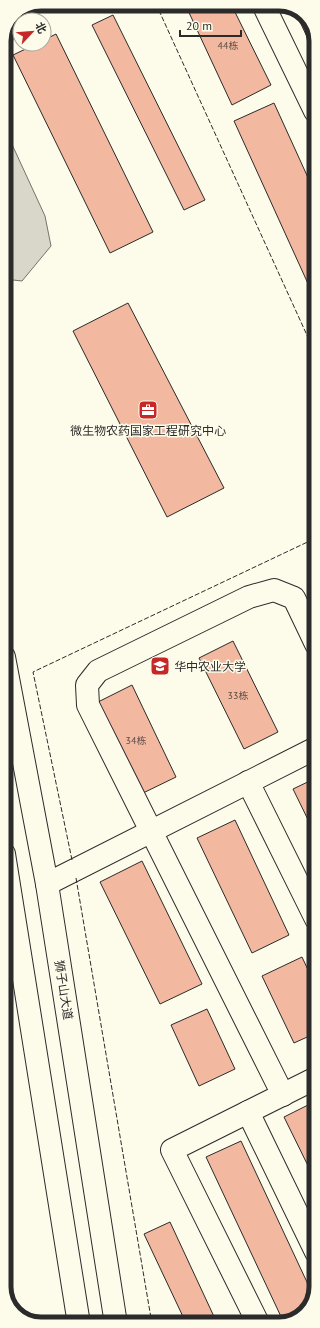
<svg xmlns="http://www.w3.org/2000/svg" width="320" height="1328" viewBox="0 0 320 1328" font-family="'PT Sans','Noto Sans SC',sans-serif">
<style>
.water{fill:#d8d7c9;stroke:#74746e}
.building{fill:#f2b8a0;stroke:#2b2b2b}
.lines{fill:none;stroke-linecap:round;stroke-linejoin:round}
.minor-casing{stroke:#2b2b2b;stroke-width:24}
.minor{stroke:#fdfbea;stroke-width:22}
.fence{stroke:#2b2b2b;stroke-width:1;stroke-dasharray:5 2;stroke-linecap:butt}
.labels{text-anchor:middle;dominant-baseline:central;stroke-width:3;stroke-linejoin:round;paint-order:stroke}
.number-label{font-size:10px;fill:#5d4e48}
.poi-label{font-size:12px;fill:#2b2b2b;stroke:#fdfbea}
.street-label{font-size:12px;fill:#2b2b2b;stroke:#fdfbea}
.rim{fill:none;stroke:#2b2b2b;stroke-width:5}
</style>
<rect width="100%" height="100%" fill="#fdfbea"/>
<path class="water" d="M4,127L45,216L51,246L22,281L4,279Z"/>
<g class="building">
<path d="M185,4H231L271,85L232,105Z"/>
<path d="M294,9L305,15L315,34V54Z"/>
<path d="M113,15L205,200L184,210L92,25Z"/>
<path d="M56,34L153,232L110,253L13,55L36,44H44V40Z"/>
<path d="M274,103L315,193V299L234,121Z"/>
<path d="M128,303L224,488L167,517L73,331Z"/>
<path d="M316,570V589L308,573Z"/>
<path d="M233,641L278,732L244,749L199,658Z"/>
<path d="M132,685L176,777L141,794L96,703Z"/>
<path d="M316,778V836L293,789Z"/>
<path d="M235,820L289,935L252,953L197,838Z"/>
<path d="M142,861L202,984L160,1004L100,882Z"/>
<path d="M302,957L316,987V1033L294,1043L262,976Z"/>
<path d="M207,1009L235,1069L199,1086L171,1025Z"/>
<path d="M316,1101V1182L284,1117Z"/>
<path d="M241,1141L313,1295L307,1311L286,1323H284L206,1157Z"/>
<path d="M170,1222L217,1323H186L144,1234Z"/>
</g>
<g class="lines">
<g class="minor-casing">
<g id="minor">
<path d="M263,4L315,111"/>
<path d="M4,657L47,884L116,1324"/>
<path d="M248,782L316,919"/>
<path d="M4,854L79,1324"/>
<path d="M47,884L316,748"/>
<path d="M283,1095L88,705L87,685L98,671L249,597L274,590L294,598L316,644"/>
<path d="M248,1112L316,1252"/>
<path d="M258,1323L172,1150L316,1078"/>
</g>
</g>
<use href="#minor" class="minor"/>
<g class="fence">
<path d="M156,4L316,355"/>
<path d="M72,860L33,672L316,538"/>
<path d="M76,878L152,1324"/>
</g>
</g>
<defs>
<g id="office-square" transform="scale(1)"><rect x="-9" y="-9" width="18" height="18" rx="4" fill="#c62828" stroke="#fdfbea"/><path d="M-6-3h4V-5.5h4V-3h4V5H-6ZM-1-4.5V-3h2v-1.5ZM-6 0V1H6V0Z" fill="#fff"/></g>
<g id="university-square" transform="scale(1)"><rect x="-9" y="-9" width="18" height="18" rx="4" fill="#c62828" stroke="#fdfbea"/><path d="M0-5L7-2L0 1L-7-2ZM-4 1L0 2.5L4 1V4Q0 6-4 4Z" fill="#fff"/></g>
</defs>
<g fill-rule="evenodd">
<use href="#office-square" x="148" y="410"/>
<use href="#university-square" x="160" y="666"/>
</g>
<g class="labels">
<g class="number-label">
<text x="228" y="45">44栋</text>
<text x="238" y="695">33栋</text>
<text x="136" y="740">34栋</text>
</g>
<g class="poi-label">
<text x="148" y="430">微生物农药国家工程研究中心</text>
<text x="174" y="666" text-anchor="start">华中农业大学</text>
</g>
<g class="street-label">
<text transform="translate(64 990) rotate(81)">狮子山大道</text>
</g>
</g>
<path d="M0 0H320V1328H0ZM41 11H279A30 30 0 0 1 309 41V1287A30 30 0 0 1 279 1317H41A30 30 0 0 1 11 1287V41A30 30 0 0 1 41 11Z" fill="#fdfbea" fill-rule="evenodd"/>
<path class="rim" d="M41 11H279A30 30 0 0 1 309 41V1287A30 30 0 0 1 279 1317H41A30 30 0 0 1 11 1287V41A30 30 0 0 1 41 11Z"/>
<g transform="translate(32 32) rotate(64)"><circle r="19" fill="#fdfbea" stroke="#a9a89e"/>
<path d="M0-3L7 15L0 10L-7 15Z" fill="#c62828"/>
<text y="-6" font-size="11" font-weight="bold" text-anchor="middle" fill="#2b2b2b">北</text>
</g>
<path d="M180 30v6h61v-6" fill="none" stroke="#2b2b2b" stroke-width="2"/>
<text x="186" y="30" font-size="12" fill="#2b2b2b" stroke="#fdfbea" stroke-width="3" paint-order="stroke">20 m</text>
</svg>
